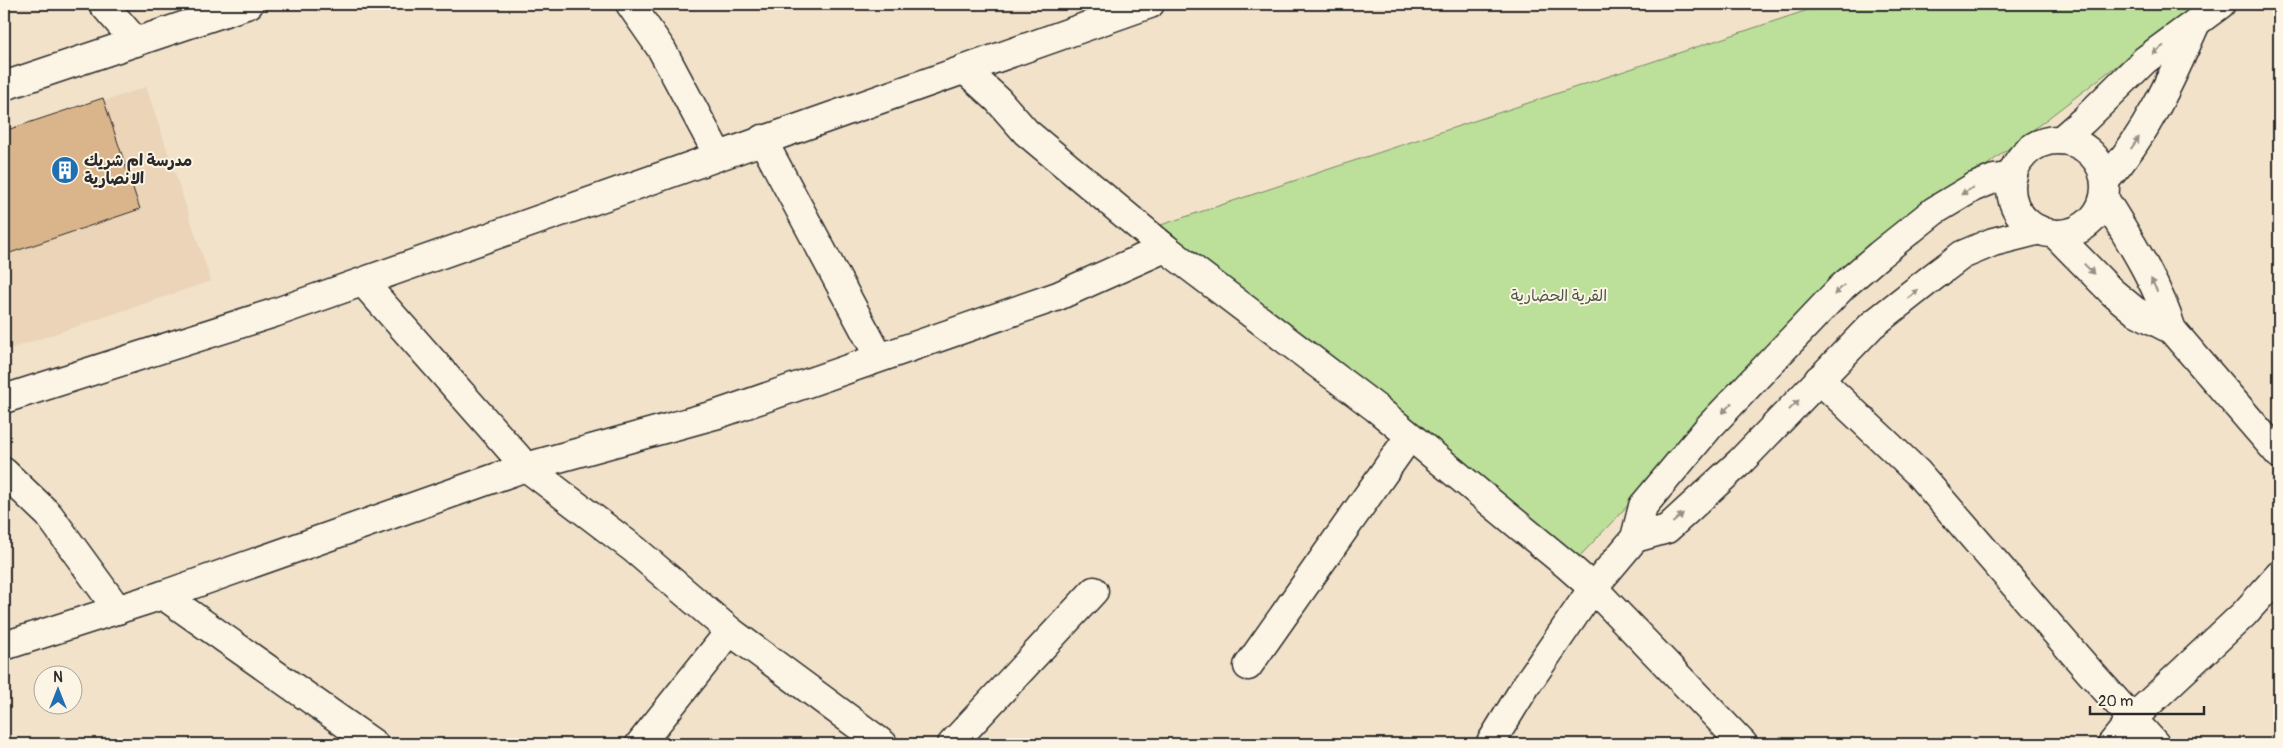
<svg xmlns="http://www.w3.org/2000/svg" width="2283" height="748" viewBox="0 0 2283 748" font-family="Pangolin,'Playpen Sans Arabic',sans-serif">
<style>
.built{fill:#ebd4b7}
.green{fill:#bce09a;stroke:#748662}
.building{fill:#dab58c;stroke:#2b2b2b}
.lines{fill:none;stroke-linecap:round;stroke-linejoin:round}
.minor-casing{stroke:#2b2b2b;stroke-width:31}
.minor{stroke:#fcf5e5;stroke-width:28}
.oneway{fill:#949088}
.labels{text-anchor:middle;dominant-baseline:central;stroke-width:4;stroke-linejoin:round;paint-order:stroke}
.poi-label{font-size:16px;font-weight:bold;fill:#2b2b2b;stroke:#fcf5e5;text-anchor:start}
.park-label{font-size:16px;fill:#4f5847;stroke:#fcf5e5}
</style>
<rect width="100%" height="100%" fill="#f2e2ca"/>
<filter id="ink" filterUnits="userSpaceOnUse"><feTurbulence type="fractalNoise" baseFrequency=".02" numOctaves="2"/><feDisplacementMap in="SourceGraphic" scale="10" xChannelSelector="R" yChannelSelector="G"/><feConvolveMatrix kernelMatrix="1 2 1 2 8 2 1 2 1" color-interpolation-filters="sRGB"/></filter>
<g filter="url(#ink)">
<path class="built" d="M146,87L211,281L4,351V135Z"/>
<path class="green" d="M1826,4H2197L1854,267L1577,559L1161,225Z"/>
<path class="building" d="M103,98L140,209L4,255V131Z"/>
<g class="lines">
<g class="minor-casing">
<g id="minor">
<path d="M103,4L136,42"/>
<path d="M630,4L662,50L718,155"/>
<path d="M964,69L998,100L1026,132L1165,248L1376,408L1568,566L1593,588L1743,744"/>
<path d="M4,86L249,4"/>
<path d="M762,139L879,357"/>
<path d="M2061,140L2084,120L2145,60L2221,4"/>
<circle cx="2058" cy="187" r="47"/>
<path d="M2105,181C2147,134 2171,80 2196,23"/>
<path d="M2104,198C2130,241 2157,282 2172,330"/>
<path d="M2055,234L2112,292L2135,311L2172,330L2279,454"/>
<path d="M363,282L526,467L634,549L730,631L883,744"/>
<path d="M1819,379L1917,472L2089,671L2155,744"/>
<path d="M4,399L274,313L1150,4"/>
<path d="M4,472L49,515L118,610"/>
<path d="M1635,538L1667,529L1740,462L1872,325L1933,277L1962,255L1993,242L2040,230"/>
<path d="M163,595L374,744"/>
<path d="M4,646L163,595L526,467L718,414L1058,296L1165,248"/>
<path d="M1248,666L1409,437"/>
<path d="M640,744L730,631"/>
<path d="M952,744L1094,591"/>
<path d="M1490,744L1527,684L1593,588L1635,538L1643,506L1709,427L1842,287L1879,255L1934,211L1974,187L1994,179L2013,176"/>
<path d="M2112,744L2132,719L2244,614L2279,575"/>
</g>
</g>
<use href="#minor" class="minor"/>
</g>
<defs><path id="oneway-solid" d="M-6-.8H1V-3.2L6.5 0L1 3.2V.8H-6Z" transform="scale(1.25)"/></defs>
<g class="oneway">
<use href="#oneway-solid" transform="translate(2158 50) rotate(143)"/>
<use href="#oneway-solid" transform="translate(2135 143) rotate(-55)"/>
<use href="#oneway-solid" transform="translate(1967 191) rotate(149)"/>
<use href="#oneway-solid" transform="translate(2089 269) rotate(46)"/>
<use href="#oneway-solid" transform="translate(2154 285) rotate(-116)"/>
<use href="#oneway-solid" transform="translate(1839 290) rotate(135)"/>
<use href="#oneway-solid" transform="translate(1913 294) rotate(-40)"/>
<use href="#oneway-solid" transform="translate(1794 405) rotate(-46)"/>
<use href="#oneway-solid" transform="translate(1727 408) rotate(133)"/>
<use href="#oneway-solid" transform="translate(1678 518) rotate(-42)"/>
</g>
</g>
<defs>
<g id="building-disc" transform="scale(1.4375)"><circle r="9.5" fill="#1f6fb2" stroke="#fcf5e5"/><path d="M-4-6H4V6H1V3H-1V6H-4ZM-2.5-4.3h1.7v1.8h-1.7ZM.8-4.3h1.7v1.8H.8ZM-2.5-1h1.7V.8h-1.7ZM.8-1h1.7V.8H.8Z" fill="#fff"/></g>
</defs>
<g fill-rule="evenodd">
<use href="#building-disc" x="65" y="170"/>
</g>
<g class="labels">
<g class="poi-label">
<text x="84" y="161">مدرسة ام شريك<tspan x="84" dy="18">الانصارية</tspan></text>
</g>
<g class="park-label">
<text x="1559" y="296">القرية الحضارية</text>
</g>
</g>
<rect width="2283" height="748" fill="none" stroke="#fcf5e5" stroke-width="20"/>
<rect x="10" y="10" width="2263" height="728" fill="none" stroke="#2b2b2b" stroke-width="2" filter="url(#ink)"/>
<g transform="translate(58 690)"><circle r="24" fill="#fcf5e5" stroke="#a8a49b"/>
<path d="M0-4L9 19L0 12L-9 19Z" fill="#1f6fb2"/>
<text y="-8" font-size="14" font-weight="bold" text-anchor="middle" fill="#2b2b2b">N</text>
</g>
<path d="M2090 706v8h114v-8" fill="none" stroke="#2b2b2b" stroke-width="2.5"/>
<text x="2098" y="706" font-size="15" fill="#2b2b2b" stroke="#fcf5e5" stroke-width="4" paint-order="stroke">20 m</text>
</svg>
